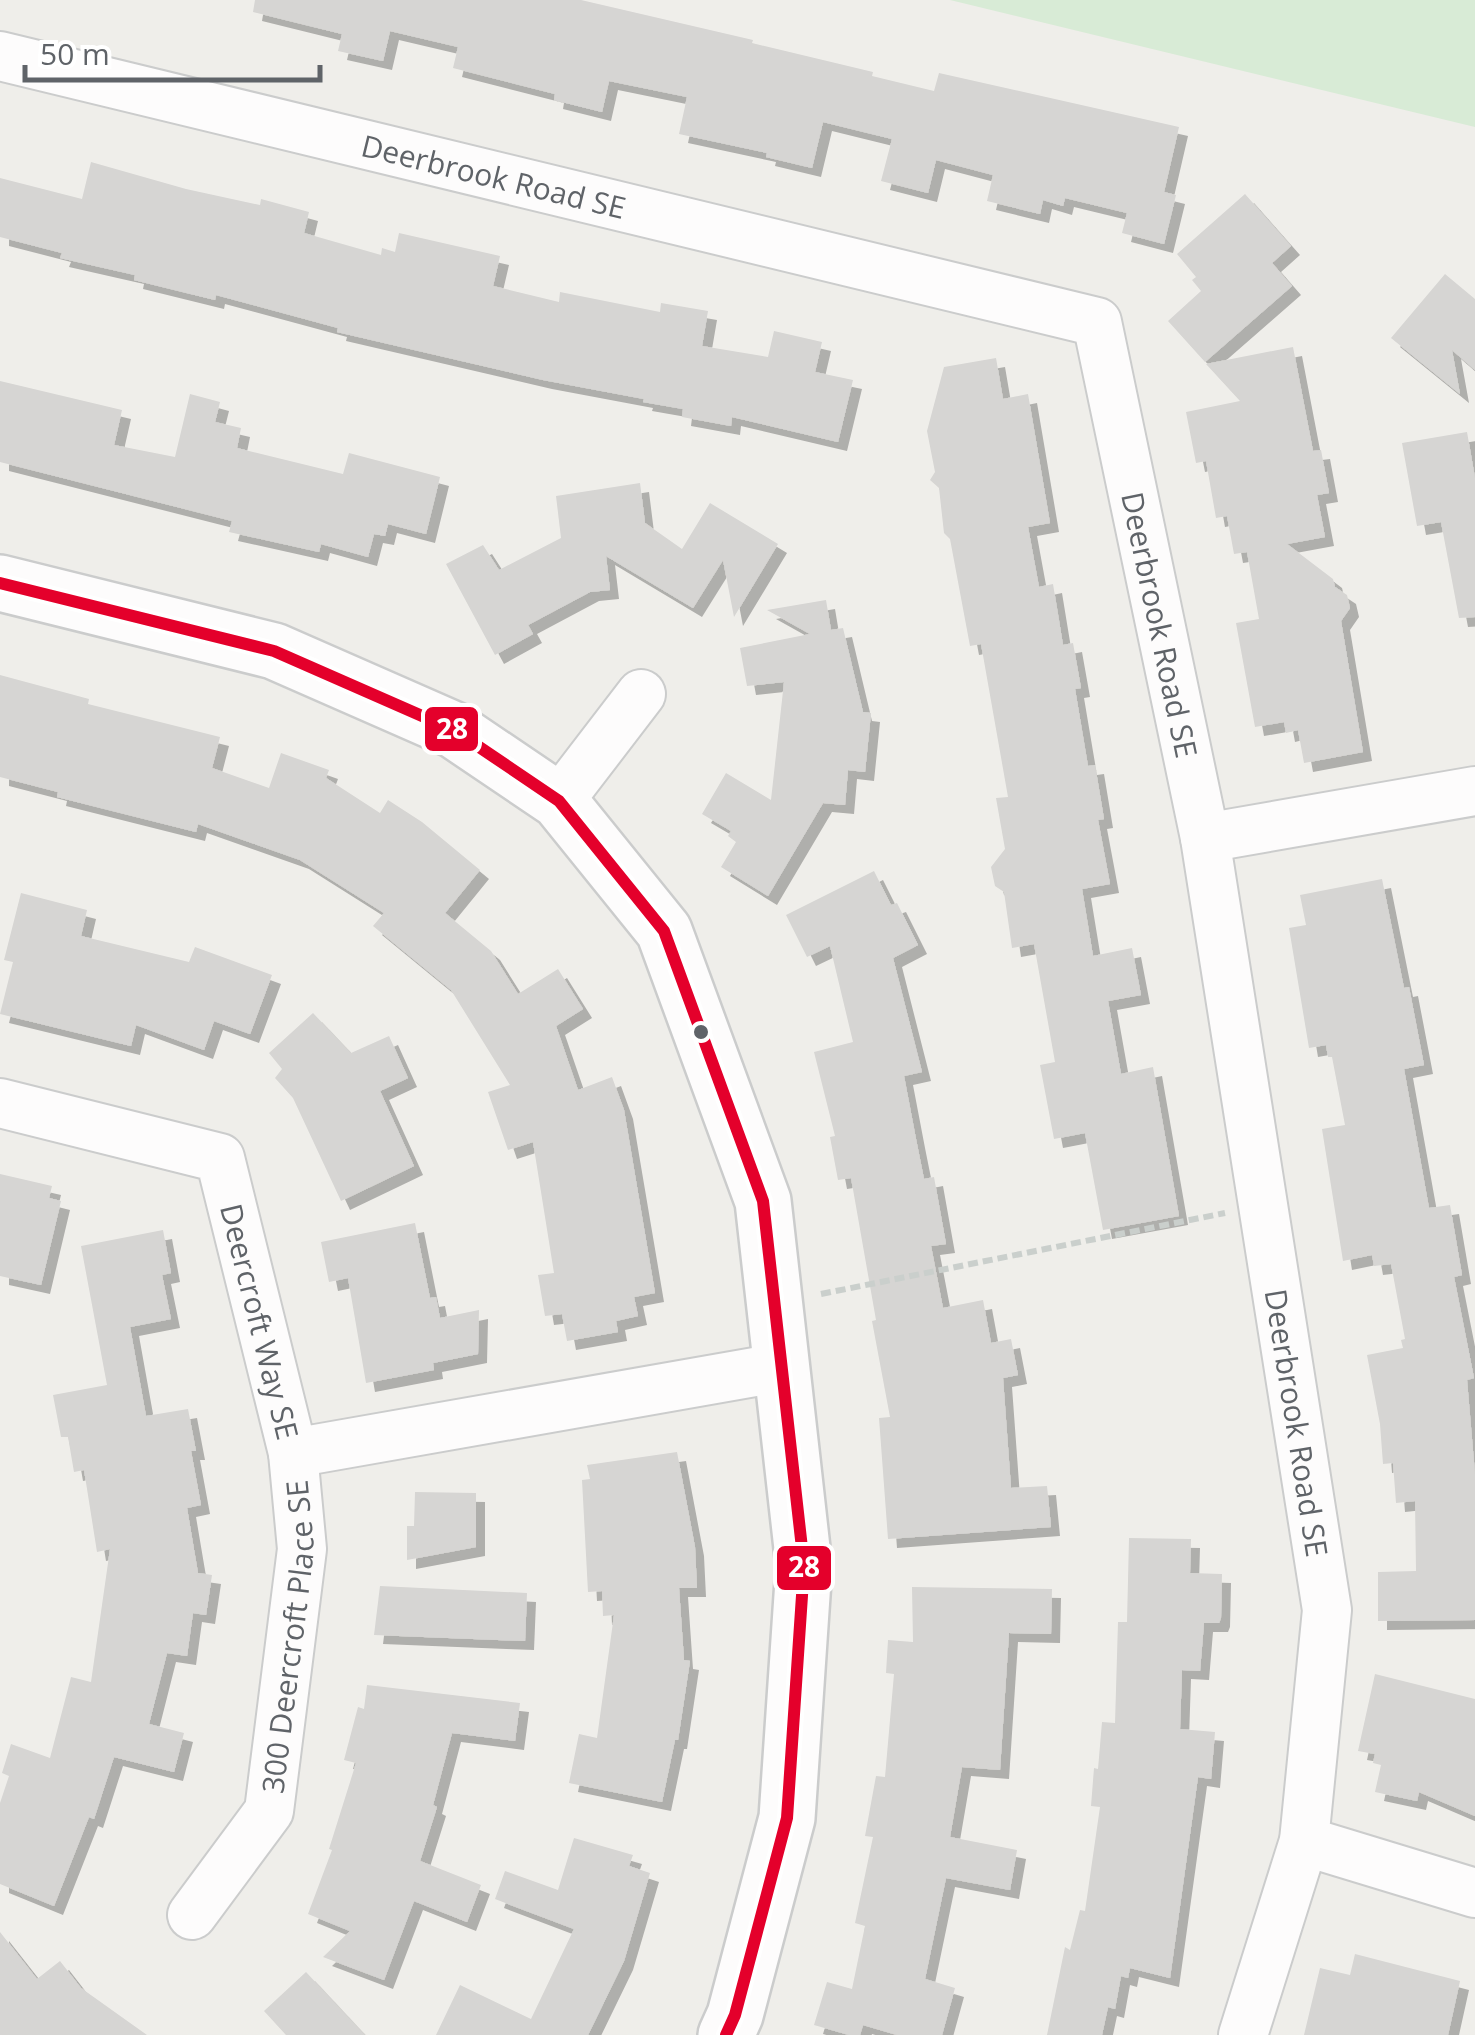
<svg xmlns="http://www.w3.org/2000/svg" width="1475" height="2035" viewBox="0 0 1475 2035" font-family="'Open Sans',sans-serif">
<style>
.green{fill:#d8ebd6}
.building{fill:#d6d5d3;filter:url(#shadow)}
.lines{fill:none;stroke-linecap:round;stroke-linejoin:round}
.minor-casing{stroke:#cbcccc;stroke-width:52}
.tertiary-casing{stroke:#cbcccc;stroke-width:60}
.path{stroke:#cacfcc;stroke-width:6;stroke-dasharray:10 5;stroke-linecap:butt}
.minor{stroke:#fdfcfc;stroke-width:48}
.tertiary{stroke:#fdfcfc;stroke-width:55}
.bus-1-casing{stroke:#fff;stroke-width:20}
.bus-1{stroke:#e4002b;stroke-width:12}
.bus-dot{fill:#5f6368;stroke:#fff;stroke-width:4}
.labels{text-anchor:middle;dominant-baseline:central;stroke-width:8;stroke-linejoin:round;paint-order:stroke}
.street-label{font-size:30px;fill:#5f6368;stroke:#fff}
.line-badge{stroke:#fff;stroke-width:4}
.badge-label{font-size:28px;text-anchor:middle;font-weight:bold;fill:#fff}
</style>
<defs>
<filter id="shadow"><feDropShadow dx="9" dy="9" stdDeviation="0" flood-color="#0004"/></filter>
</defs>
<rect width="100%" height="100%" fill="#efeeea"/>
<path class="green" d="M950,0H1475V127Z"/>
<g class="building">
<path d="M255,0H581L753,40L752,43L873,72L872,76L934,91L939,73L1179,127L1164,192L1176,195L1164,244L1122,233L1127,213L1065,198L1063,206L1043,200L1040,214L987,201L993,175L936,160L928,193L881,181L892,139L823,122L812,168L766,157L767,153L679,134L687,97L609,81L602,112L554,100L555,94L453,68L458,47L390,31L383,61L338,51L342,34L253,12Z"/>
<path d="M91,162L186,189L260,205L261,199L309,212L304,233L381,255L382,248L395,252L399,233L500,256L493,286L559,302L560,292L660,312L661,303L708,311L702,346L768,357L774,331L822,342L815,372L853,380L838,442L732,417L731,426L682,417L683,409L643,402L644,399L543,380L337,332L338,328L216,295L215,300L134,280L135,275L60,258L62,253L0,237V178L82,199Z"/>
<path d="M1245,194L1291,246L1272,263L1292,286L1205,362L1168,321L1201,291L1192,280L1196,277L1177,254Z"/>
<path d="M1445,274L1475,299V370L1452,350L1460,394L1391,338Z"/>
<path d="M1293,347L1313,451L1321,450L1329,493L1317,495L1325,537L1287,544L1333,579L1335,587L1347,595L1350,608L1341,621L1363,752L1304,763L1298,730L1286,733L1284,722L1255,727L1236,623L1259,619L1247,552L1234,554L1227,516L1216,518L1206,461L1196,463L1186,412L1240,401L1206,364Z"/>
<path d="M996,358L1003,399L1028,394L1050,523L1028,527L1039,587L1053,584L1063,645L1073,643L1081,688L1075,689L1088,766L1095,765L1104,819L1098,820L1110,884L1082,889L1093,956L1132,948L1141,995L1108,1001L1121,1074L1153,1067L1179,1216L1103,1230L1085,1133L1054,1139L1040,1065L1055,1062L1034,944L1012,948L1004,892L995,886L991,867L1005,849L996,798L1008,797L981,644L970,646L950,539L944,533L939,488L930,480L935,472L927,431L944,367Z"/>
<path d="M0,381L122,410L114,445L175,457L190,394L220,402L215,422L241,428L237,448L343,474L349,453L440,477L426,534L388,524L385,536L374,534L368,557L321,544L319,552L229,532L232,521L0,462Z"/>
<path d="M1467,432L1475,478V617L1459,618L1441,522L1417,526L1402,443Z"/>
<path d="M640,483L645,523L682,549L710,503L778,544L734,617L723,560L693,608L606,556L610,590L590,592L528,625L533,634L495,655L446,564L483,545L499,570L561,538L556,496Z"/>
<path d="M826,600L831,630L843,628L863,712L871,713L865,772L848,770L845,805L823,803L768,896L721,867L736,842L728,836L731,831L702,814L726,773L771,800L784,682L747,686L740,648L810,634L767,610Z"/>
<path d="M0,675L89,699L88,704L220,737L212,768L269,788L281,753L329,770L326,778L380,813L388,800L422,822L480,870L445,913L491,951L518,994L558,969L583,1009L556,1026L578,1090L612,1077L624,1110L655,1293L634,1297L638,1316L616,1321L618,1332L567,1341L562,1314L545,1316L538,1275L554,1273L533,1142L508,1150L488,1092L510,1085L451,990L373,926L384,913L300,860L198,824L196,832L57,797L58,792L0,777Z"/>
<path d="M874,871L891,905L897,903L918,945L893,958L922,1072L904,1076L916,1139L924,1179L934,1177L946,1244L931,1246L943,1308L983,1300L991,1343L1011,1339L1018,1375L1003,1378L1011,1488L1047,1486L1051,1527L888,1539L879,1418L890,1417L872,1321L876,1320L851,1178L838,1180L830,1137L835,1136L814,1052L853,1042L830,946L807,957L786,915Z"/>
<path d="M1382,879L1404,988L1409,987L1424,1065L1404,1069L1429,1208L1450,1205L1462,1275L1454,1277L1474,1378L1467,1380L1475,1474V1620L1378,1621V1572L1416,1571L1415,1501L1396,1503L1393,1463L1383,1464L1380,1424L1367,1355L1403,1348L1401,1340L1405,1339L1391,1264L1374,1266L1372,1255L1343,1261L1322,1129L1345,1125L1332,1057H1328L1326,1045L1309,1048L1289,928L1306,925L1300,895Z"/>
<path d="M21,893L87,910L81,936L189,962L195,947L272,975L250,1034L214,1021L204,1050L136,1025L131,1046L0,1014L13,962L4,960Z"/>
<path d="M313,1013L351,1053L389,1036L408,1078L380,1091L414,1166L341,1201L293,1098L275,1078L282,1069L269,1053Z"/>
<path d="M0,1174L52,1186L49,1198L61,1201L41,1285L0,1276Z"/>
<path d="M415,1223L430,1298L436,1297L440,1318L479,1310L478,1354L433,1363L434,1370L366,1383L348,1278L329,1282L321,1242Z"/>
<path d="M163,1230L171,1273L162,1275L171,1319L130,1327L146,1416L188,1409L196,1451H191L201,1505L187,1508L198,1573L212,1575L206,1615L193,1613L187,1656L167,1653L149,1724L184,1733L174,1772L114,1757L94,1819L89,1817L54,1906L0,1884V1803L9,1776L2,1773L11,1744L50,1758L71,1677L91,1682L110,1549L97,1552L84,1470L74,1472L68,1437H61L53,1395L107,1385L81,1246Z"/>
<path d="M677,1452L695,1547L697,1588H679L684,1660L690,1661L678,1740H675L662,1802L569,1783L579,1734L597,1738L614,1615L603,1616L602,1591L588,1592L582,1480L590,1479L587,1465Z"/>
<path d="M415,1492L476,1493V1547L407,1560V1526H414Z"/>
<path d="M1129,1538L1191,1539L1190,1573L1222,1574L1221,1618L1219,1623H1204L1200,1671L1182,1670L1180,1729L1215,1732L1211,1779L1198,1777L1170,1978L1130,1968L1128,1978L1121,1976L1115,2009L1108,2007L1102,2035H1047L1065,1947L1070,1950L1080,1910L1085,1911L1100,1807L1091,1806L1094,1768L1098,1769L1102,1722L1115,1723L1118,1622H1127Z"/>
<path d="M380,1586L527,1593L525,1641L374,1635Z"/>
<path d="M912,1587L1052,1589L1051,1634L1009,1633L1000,1770L962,1767L950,1837L1017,1850L1010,1890L946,1878L925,1979L955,1988L942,2035H897L863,2025L860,2035H849L814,2025L827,1982L852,1989L865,1926L855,1923L873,1837L865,1836L876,1776L885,1777L894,1674L886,1673L888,1640L913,1642Z"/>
<path d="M1375,1674L1475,1699V1816L1419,1792L1417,1801L1375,1792L1381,1765L1373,1763L1375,1754L1358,1751Z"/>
<path d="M367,1685L520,1703L515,1741L452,1733L433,1805L437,1807L420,1861L481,1885L467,1922L414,1901L384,1980L323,1957L350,1931L308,1914L332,1850L329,1849L356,1763L344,1760L358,1707L364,1709Z"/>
<path d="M574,1838L633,1855L629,1866L650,1873L624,1961L588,2035H436L460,1985L531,2019L574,1929L495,1899L505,1871L558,1890Z"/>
<path d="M0,1932L37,1979L60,1961L81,1988L147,2035H0Z"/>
<path d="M1355,1954L1460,1981L1448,2035H1304L1320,1968L1350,1975Z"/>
<path d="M306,1972L365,2035H286L264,2011Z"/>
</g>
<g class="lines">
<g class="minor-casing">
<g id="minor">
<path id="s1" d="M0,56L1097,322L1205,838L1327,1610L1304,1841L1243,2035"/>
<path d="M559,801L641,694"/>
<path d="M1205,838L1475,791"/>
<path id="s2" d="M0,1103L220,1158L293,1453L783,1367"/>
<path d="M1304,1841L1475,1893"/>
<path id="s3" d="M192,1915L269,1811L302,1549L293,1453"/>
</g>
</g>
<g class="tertiary-casing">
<path id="tertiary" d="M0,583L274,651L454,730L559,801L664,931L763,1201L804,1566L787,1818L735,2015L726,2035"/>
</g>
<path class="path" d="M821,1294L1225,1213"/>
<use href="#minor" class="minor"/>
<use href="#tertiary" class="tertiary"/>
<g class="bus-1-casing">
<path id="bus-1" d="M0,583L274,651L454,730L559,801L664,931L763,1201L804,1566L787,1818L735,2015L726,2035"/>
</g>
<use href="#bus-1" class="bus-1"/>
</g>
<circle class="bus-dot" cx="701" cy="1032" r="9"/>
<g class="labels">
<g class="street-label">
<text stroke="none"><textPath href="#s1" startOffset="508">Deerbrook Road SE</textPath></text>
<text stroke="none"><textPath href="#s1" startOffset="1438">Deerbrook Road SE</textPath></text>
<text stroke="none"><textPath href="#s2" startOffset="395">Deercroft Way SE</textPath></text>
<text stroke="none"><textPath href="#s1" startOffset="2248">Deerbrook Road SE</textPath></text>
<text stroke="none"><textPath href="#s3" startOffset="305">300 Deercroft Place SE</textPath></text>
</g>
</g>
<g class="line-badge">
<rect x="423" y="705" width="57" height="48" rx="10" fill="#e4002b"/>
<rect x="775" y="1544" width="58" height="48" rx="10" fill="#e4002b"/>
</g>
<g class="badge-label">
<text x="452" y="739">28</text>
<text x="804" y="1577">28</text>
</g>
<path d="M25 65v15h295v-15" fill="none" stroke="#5f6368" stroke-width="5"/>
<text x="40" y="65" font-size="30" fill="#5f6368" stroke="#ffffff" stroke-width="8" paint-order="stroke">50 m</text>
</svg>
